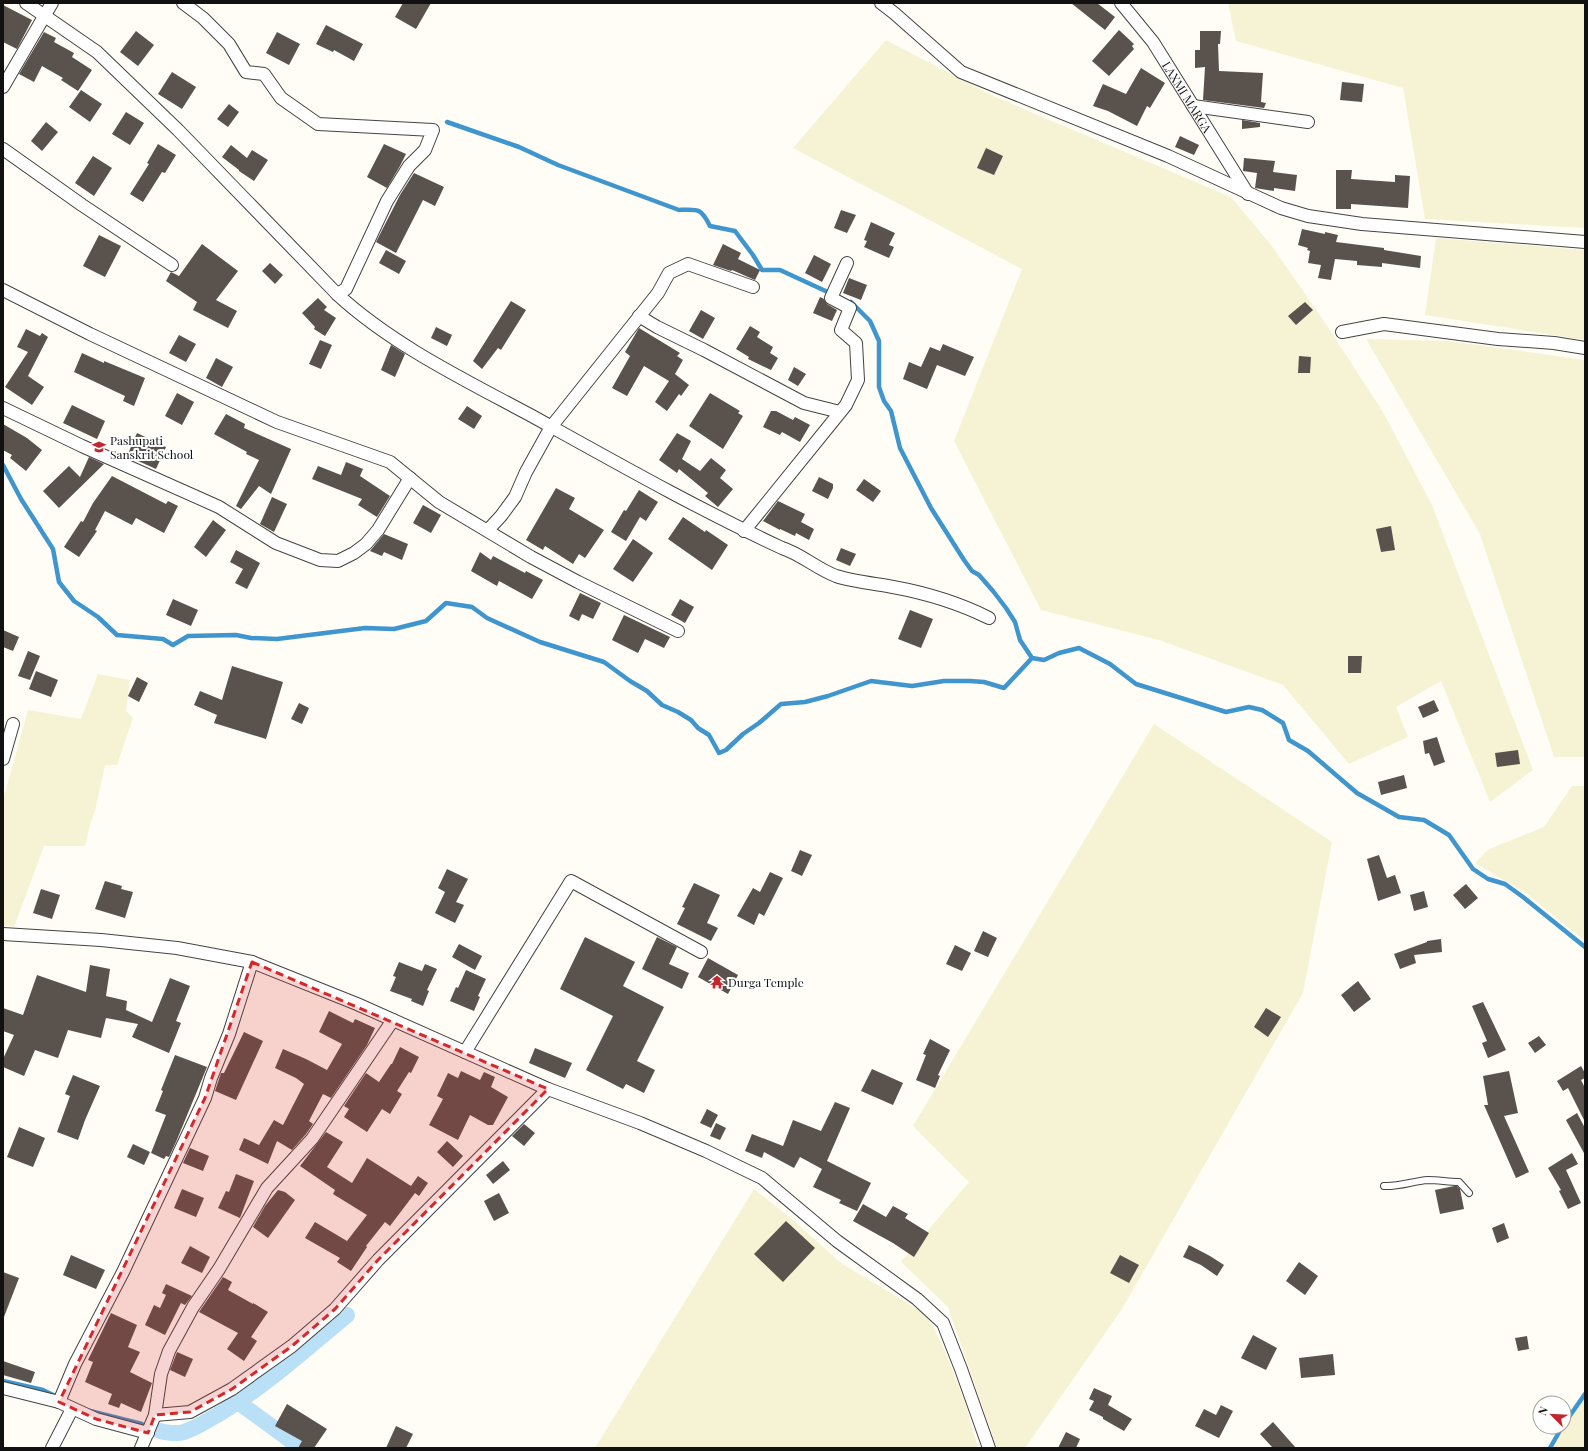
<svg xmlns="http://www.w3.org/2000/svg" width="1588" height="1451" viewBox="0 0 1588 1451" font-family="'Playfair Display',serif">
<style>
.farmland{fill:#f6f3d4}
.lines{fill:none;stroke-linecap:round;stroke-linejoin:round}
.stream{stroke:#3f96cf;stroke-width:4.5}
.canal{stroke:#b9e0f7;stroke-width:16}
.building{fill:#5a524d}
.lane-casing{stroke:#444;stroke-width:8}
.street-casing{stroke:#444;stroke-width:14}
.lane{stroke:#fff;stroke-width:6}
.street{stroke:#fff;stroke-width:12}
.marked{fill:#d62828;fill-opacity:0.2;stroke:#d62828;stroke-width:3;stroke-dasharray:8 5;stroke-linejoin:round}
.labels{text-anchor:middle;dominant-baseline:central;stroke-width:4;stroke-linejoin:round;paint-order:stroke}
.street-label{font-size:12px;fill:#111;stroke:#fff}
.poi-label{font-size:12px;fill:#111;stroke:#fff;text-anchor:start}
</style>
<rect width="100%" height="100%" fill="#fffdf5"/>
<g class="farmland">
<path d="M1228,3H1585V228L1425,219L1403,88L1236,41Z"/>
<path d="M886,40L993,96L1231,197L1271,245L1322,318L1383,412L1432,505L1533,770L1490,802L1441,681L1396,707L1408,737L1349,764L1283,685L1159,640L1041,610L954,441L1022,269L793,148Z"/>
<path d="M1436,238L1585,250V340L1425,315Z"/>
<path d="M1366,339L1448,341L1585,360V757H1554L1480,534Z"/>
<path d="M98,674L130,680L126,711L133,718L117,765H105L95,811L91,821L85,846H44L14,927L3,925V800L28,710L81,719Z"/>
<path d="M1154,724L1332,842L1303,993L1122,1309L1025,1448H997L948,1307L901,1262L969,1182L913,1126Z"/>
<path d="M1572,786H1585V941L1526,893L1475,863L1489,849L1544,827Z"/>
<path d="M754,1189L793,1220L841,1263L927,1315L945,1351L966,1406L978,1448H595Z"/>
<path d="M1585,1394V1448H1550L1562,1427H1564L1567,1418Z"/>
</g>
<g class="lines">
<g class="stream">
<path d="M447,122L519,147L558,165L679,210C699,209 701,208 710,226L735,231L753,255L762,270H780L832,294"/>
<path d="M851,302L870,321L879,341V387L884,401L891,411L900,448L931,508L964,560L972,571L979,575L993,591L1006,608L1015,622L1020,640L1032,658"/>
<path d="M3,465L21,499L53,549L59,582L74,601L98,617L117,635L163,639L173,645L188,636L236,635L251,638L277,639L365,628L394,629L426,621L446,603L472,607L487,618L540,642L604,662L630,681L647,691L662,705L678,712L691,720L698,728L709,735L719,753L726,750L743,734L759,723L781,704L805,702L828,696L871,681L912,686L944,681H970L984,682L1004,688L1032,658L1044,660L1059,653L1079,648L1110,664L1136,684L1226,712L1249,707L1262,710L1283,723L1289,740L1308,751L1357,793L1399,817L1424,820L1449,835L1473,869L1488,879L1505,884L1523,897L1585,947"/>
<path d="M3,1381L43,1390L55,1396"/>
<path d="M90,1411L142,1424"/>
<path d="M1564,1424L1585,1394"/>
<path d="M1550,1448L1562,1427"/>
</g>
<g class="canal">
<path d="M238,1402L301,1448"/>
<path d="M160,1431C166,1433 178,1434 184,1432C197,1428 210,1419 222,1412C268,1384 306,1349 347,1315"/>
</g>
</g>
<g class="building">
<path d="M403,3H431L416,29L395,17Z"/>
<path d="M1071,3H1097L1115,17L1105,30Z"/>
<path d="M3,5L32,20L17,49L3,42Z"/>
<path d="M326,25L363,44L354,61L334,50L333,52L316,44Z"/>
<path d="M1119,30L1134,44L1132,46L1134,49L1109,76L1092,61Z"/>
<path d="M136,31L154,45L138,66L120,52Z"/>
<path d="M1200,31H1221L1220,44H1218L1219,71L1263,73L1261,102L1266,103L1264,108L1203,100L1205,67L1195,68V50H1200Z"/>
<path d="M44,32L56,38L54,42L74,53L72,57L92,70L78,91L61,80L63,78L42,66L34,82L19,74Z"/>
<path d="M277,32L300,44L289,65L266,53Z"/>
<path d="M1141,68L1165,83L1150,108L1147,106L1137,126L1108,111L1093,106L1103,84L1126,94Z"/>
<path d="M172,72L196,87L182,109L158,94Z"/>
<path d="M1342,82L1364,84L1362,102L1340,100Z"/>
<path d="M81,90L102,104L90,122L69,107Z"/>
<path d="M229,104L239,112L228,127L217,119Z"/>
<path d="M126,112L144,123L130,145L112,134Z"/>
<path d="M1242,120L1260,123V127L1242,129Z"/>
<path d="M46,122L58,132L42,151L31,141Z"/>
<path d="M1180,136L1199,145L1194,155L1175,147Z"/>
<path d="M158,144L176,155L165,173L162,172L143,202L130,194L149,164L147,163Z"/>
<path d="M384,144L406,154L400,166L387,188L367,177Z"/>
<path d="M231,145L247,158L252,150L268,160L254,181L239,171V170L222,157Z"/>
<path d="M986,148L1003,156L994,175L977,168Z"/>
<path d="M93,156L112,168L94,196L75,183Z"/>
<path d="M1244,158L1275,161L1273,172L1297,175L1295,191L1274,188V191L1255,188L1257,173L1243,171Z"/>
<path d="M1336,170H1352L1351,179L1395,182V175L1410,176L1408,208L1351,204V209H1336Z"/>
<path d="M414,173L444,187L435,206L423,200L396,253L376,242L400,195Z"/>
<path d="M841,210L856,215L847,233L834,228Z"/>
<path d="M871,222L895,233L889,245L894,247L889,258L864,247L867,241L864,240Z"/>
<path d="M1302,229L1325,234V232L1338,235L1336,242L1384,248V250L1421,256L1420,268L1382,263V267L1357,265V261L1335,259L1331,280L1318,278L1321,265L1308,263L1310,251L1307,250L1308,248L1298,245Z"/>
<path d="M99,235L121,246L105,277L83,266Z"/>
<path d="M202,244L238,271L216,300L237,311L228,328L193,310L197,302L166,281L171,272L179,276Z"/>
<path d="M723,244L741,253L738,259L760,270L755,280L732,270L731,271L713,265Z"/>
<path d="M386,250L406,261L399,274L379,263Z"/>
<path d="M814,255L831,264L822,282L805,273Z"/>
<path d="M270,263L283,275L275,284L262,271Z"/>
<path d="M849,278L867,285L861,300L843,293Z"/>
<path d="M820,297L824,299L827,304L837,310L832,321L813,313Z"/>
<path d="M318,298L327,307L324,310L336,318L325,336L314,329L315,327L302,313Z"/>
<path d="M511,301L526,310L501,350L498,348L482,369L473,361Z"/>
<path d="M1305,302L1313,310L1296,325L1288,316Z"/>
<path d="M701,310L715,318L703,339L689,331Z"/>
<path d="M750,326L760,332L757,337L773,347L770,353L778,358L771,370L748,359L749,357L736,349Z"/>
<path d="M436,327L452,335L447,346L431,338Z"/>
<path d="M639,328L680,353L677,356L683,360L675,374L689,385L681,396L679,394L667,411L655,402L669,381L644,366L627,396L612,388L630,356L625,352Z"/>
<path d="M26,329L40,336L42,333L48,337L28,376L44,387L32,405L5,387L28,352L17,347Z"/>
<path d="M179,335L196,344L186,362L169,353Z"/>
<path d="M320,340L332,345L321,369L309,364Z"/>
<path d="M943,344L974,357L965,376L937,365L927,389L903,379L909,362L921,367L930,347L940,351Z"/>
<path d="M391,345L405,354L395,377L381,370Z"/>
<path d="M82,353L104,363V361L145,378L134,406L123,401L125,396L74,372Z"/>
<path d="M1299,356L1311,357L1310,373H1298Z"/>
<path d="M216,358L233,367L222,387L206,378Z"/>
<path d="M794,367L806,374L798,386L788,380Z"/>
<path d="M177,393L194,402L182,425L165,416Z"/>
<path d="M710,393L740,411L738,413L743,416L723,449L689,426Z"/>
<path d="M72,405L105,421L97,439L63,423Z"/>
<path d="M467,406L482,416L474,429L458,419Z"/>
<path d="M771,411H776L793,420L795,417L810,425L800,442L782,432L780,435L763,427Z"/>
<path d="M226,414L245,424L244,428L291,449L271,494L259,486L241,509L236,506L259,460L246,454L247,452L214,434Z"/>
<path d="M3,424L27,438L42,450L26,471L10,458L12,455L3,450Z"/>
<path d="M137,433L166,447L156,469L127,456Z"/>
<path d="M677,433L691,441L682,459L700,471L711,458L726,470L720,478L733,489L718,507L705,496L708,493L679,469L677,473L659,460Z"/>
<path d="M89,457L104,464L59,508L43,491L69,466L80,477Z"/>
<path d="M346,462L363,469L360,476L390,496L377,517L358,505L362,499L312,479L318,466L341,475Z"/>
<path d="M112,476L166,504L168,501L178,506L164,533L136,518L132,525L105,511L95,530L97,531L79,557L64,547L81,521L83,522L93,503Z"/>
<path d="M819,477L833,484V488L828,499L812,491Z"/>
<path d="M864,479L881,491L873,502L856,490Z"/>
<path d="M556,488L575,498L569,509L604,530L585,558L579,554L573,564L545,546L543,550L526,540Z"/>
<path d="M639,490L658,502L646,521L640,517L626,541L611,532L624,510L626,511Z"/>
<path d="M272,497L287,504L274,532L260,524Z"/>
<path d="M778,501L805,514L801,522L814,529L809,540L796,533L795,536L780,529V530L763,521Z"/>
<path d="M423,505L441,515L431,533L413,523Z"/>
<path d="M683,517L705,532L706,530L728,545L712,570L668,539Z"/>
<path d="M213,520L226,530L206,557L194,547Z"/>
<path d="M1391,526L1395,550L1381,552L1376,529Z"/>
<path d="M384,534L408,544L402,560L384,552L382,556L370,551Z"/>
<path d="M633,539L653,553L633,582L613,569Z"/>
<path d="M841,548L856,554L850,566L836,560Z"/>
<path d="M236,550L260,563L247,589L235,583L243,569L230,562Z"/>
<path d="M480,552L491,560L493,556L525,573L526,571L543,580L532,599L499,581L497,586L471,571Z"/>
<path d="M580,593L601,603L593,619L582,614L579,621L569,616Z"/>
<path d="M173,599L198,610L191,626L166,615Z"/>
<path d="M680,599L694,607L685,623L671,615Z"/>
<path d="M910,610L933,619L921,648L898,639Z"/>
<path d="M624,615L670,637L664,648L645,639L638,653L612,640Z"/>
<path d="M3,630L19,637L13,651L3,647Z"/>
<path d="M28,651L40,656L30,680L18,676Z"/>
<path d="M1348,656H1362L1361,673H1348Z"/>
<path d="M232,666L283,682L266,739L214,723L217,715L194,705L200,691L222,700Z"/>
<path d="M36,671L58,680L51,697L29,689Z"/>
<path d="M137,677L148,683L139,702L128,696Z"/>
<path d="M1434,700L1439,711L1423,718L1418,707Z"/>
<path d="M299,703L309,708L302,724L291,719Z"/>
<path d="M1437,737L1445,762L1434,766L1429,753L1425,754L1423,741Z"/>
<path d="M1518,750L1520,764L1497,767L1495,753Z"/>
<path d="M1404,775L1407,788L1381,795L1378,782Z"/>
<path d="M800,850L812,855L802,876L791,871Z"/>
<path d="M1379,855L1387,878L1395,875L1401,893L1378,901L1367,859Z"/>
<path d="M447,869L468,879L456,902L464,905L455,923L435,913L445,892L438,888Z"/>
<path d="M770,872L783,878L764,916L759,913L754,925L737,916L753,888L760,892Z"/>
<path d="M105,881L122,886L121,889L133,892L125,918L95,909Z"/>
<path d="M694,883L720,895L707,923L718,928L711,941L677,924L685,908L682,907Z"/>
<path d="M1466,884L1478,898L1465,909L1453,895Z"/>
<path d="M41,889L60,895L52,919L33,913Z"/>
<path d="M1424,891L1428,907L1414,911L1410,895Z"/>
<path d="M983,931L997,938L988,957L974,951Z"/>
<path d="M585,937L635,962L623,986L664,1007L637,1061L655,1070L644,1093L626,1084L623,1089L586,1070L613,1016L560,989Z"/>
<path d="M657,937L677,947L669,964L689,973L682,989L642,969Z"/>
<path d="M1441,939L1442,952L1414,955L1416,963L1400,969L1394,954L1427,942V941Z"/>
<path d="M459,944L482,956L475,970L452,957Z"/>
<path d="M955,945L971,953L962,971L946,964Z"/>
<path d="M708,958L738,975L728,994L698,977Z"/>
<path d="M399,962L422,971L425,964L437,969L427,990L429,991L423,1006L411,1001L412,999L390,991L396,977L393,976Z"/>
<path d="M90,965L110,969L106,996L127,1001L126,1010L152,1022L170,978L190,986L176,1021L181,1023L169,1053L132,1037L138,1024L106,1018L101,1038L68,1030L58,1058L35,1050L24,1076L3,1067V1059L14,1035L3,1031V1008L23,1015L37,975L86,992Z"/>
<path d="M466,970L486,979L478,996L480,997L474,1011L450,1001L456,987L458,988Z"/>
<path d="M1358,981L1371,999L1354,1012L1341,995Z"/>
<path d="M1483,1002L1506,1050L1488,1058L1482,1043L1487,1041L1472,1006Z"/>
<path d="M1266,1008L1281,1017L1268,1037L1254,1027Z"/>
<path d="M329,1011L353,1023L355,1019L375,1028L367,1045L331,1098L323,1094L309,1121L313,1124L306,1134L292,1150L277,1141L268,1164L239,1150L244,1138L259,1145L274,1120L283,1125L304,1084L296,1078L275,1068L283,1049L306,1059L327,1070L342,1044L319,1032Z"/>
<path d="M244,1032L263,1041L236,1100L215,1091L221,1073H224Z"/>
<path d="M1539,1036L1546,1045L1535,1053L1528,1043Z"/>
<path d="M930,1039L950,1050L938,1075L940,1076L935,1088L916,1080L926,1055L923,1054Z"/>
<path d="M400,1047L419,1057L411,1073L409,1072L397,1091L402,1094L390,1114L382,1109L367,1132L344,1117L349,1109L344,1106L366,1073L379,1082L391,1064H392Z"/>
<path d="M535,1048L572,1063L565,1078L529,1063Z"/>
<path d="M175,1055L207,1067L176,1142L169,1157L166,1156L164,1159L151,1153L166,1115L155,1111L163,1091L161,1090Z"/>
<path d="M1581,1066L1585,1073V1078L1581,1080L1585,1088V1122L1568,1088L1563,1091L1557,1081Z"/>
<path d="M872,1069L903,1083L893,1105L861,1091Z"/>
<path d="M461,1071L480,1080L484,1072L495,1077L491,1087L508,1097L493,1125H488L470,1115L458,1140L429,1125L443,1099L437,1096L448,1073L458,1078Z"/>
<path d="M1509,1071L1518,1113L1504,1116L1529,1172L1516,1178L1484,1105H1488L1483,1076Z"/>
<path d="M73,1075L100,1086L85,1120L78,1140L57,1132L70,1096L65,1094Z"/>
<path d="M835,1102L850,1108L827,1161L871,1183L857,1211L839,1203L841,1200L813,1187L822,1169L800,1157L794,1168L764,1152L762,1158L745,1151L752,1134L783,1146L793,1120L821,1131Z"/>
<path d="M707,1109L718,1115L711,1128L700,1123Z"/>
<path d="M1577,1113L1585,1128V1155L1566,1120Z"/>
<path d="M716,1123L726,1128L720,1140L710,1136Z"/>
<path d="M524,1124L535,1133L524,1146L512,1136Z"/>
<path d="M19,1127L45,1138L33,1167L7,1157Z"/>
<path d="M326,1132L343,1142L327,1167L352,1183L367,1158L411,1186L418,1176L428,1183L419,1196L415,1193L390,1226L385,1222L366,1246L367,1247L351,1271L337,1262L340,1258L305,1238L315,1222L347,1241L367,1215L333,1194L335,1190L300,1166Z"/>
<path d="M447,1141L463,1156L453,1167L437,1152Z"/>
<path d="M133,1144L150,1152L144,1165L127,1157Z"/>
<path d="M190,1148L209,1156L203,1171L183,1163Z"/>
<path d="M1572,1153L1578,1164L1566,1170L1581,1203L1568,1209L1559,1191L1561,1190L1548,1168Z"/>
<path d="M503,1161L510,1170L493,1184L486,1175Z"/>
<path d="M236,1174L254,1181L240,1218L218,1208L226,1191L229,1192Z"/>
<path d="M1454,1186H1457L1460,1189L1464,1209L1440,1214L1435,1190Z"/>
<path d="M182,1189L204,1198L196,1217L174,1208Z"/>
<path d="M278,1190L285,1192L295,1200L268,1238L253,1227L265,1206Z"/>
<path d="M499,1193L509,1213L494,1221L484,1201Z"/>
<path d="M863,1204L886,1217L893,1206L908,1214L905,1218L929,1233L914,1257L893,1243L853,1221Z"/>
<path d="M786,1221L815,1248L783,1282L754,1254Z"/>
<path d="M1504,1223L1509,1238L1497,1243L1492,1228Z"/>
<path d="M1189,1245L1210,1256L1224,1265L1217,1276L1201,1265L1183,1257Z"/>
<path d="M190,1246L210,1257L202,1273L181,1263Z"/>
<path d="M71,1255L105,1270L96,1289L63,1275Z"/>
<path d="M1120,1255L1139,1265L1129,1283L1110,1273Z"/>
<path d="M1299,1262L1318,1276L1305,1295L1286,1281Z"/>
<path d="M3,1272L19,1278L4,1317H3Z"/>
<path d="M223,1277L232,1282L228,1290L253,1304V1303L268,1312L251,1337L257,1341L244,1361L227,1349L238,1333L199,1312Z"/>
<path d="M166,1284L192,1296L185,1305L181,1303L165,1335L145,1325L154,1305L160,1308L166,1295L162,1293Z"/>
<path d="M111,1313L137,1325L128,1347L140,1352L130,1372L152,1383L141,1412L121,1403L119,1408L108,1404L112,1394L85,1382L93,1362L88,1360Z"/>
<path d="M1253,1335L1277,1348L1266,1370L1241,1358Z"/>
<path d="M1527,1336L1529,1349L1518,1351L1515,1338Z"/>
<path d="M177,1352L193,1359L185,1377L170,1370Z"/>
<path d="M1333,1354L1335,1375L1301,1378L1299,1358Z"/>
<path d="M3,1361L35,1372L31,1383L3,1375Z"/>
<path d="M1094,1388L1112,1396L1108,1405L1132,1419L1124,1431L1103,1419V1417L1089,1410L1094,1401L1089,1399Z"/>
<path d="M287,1404L327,1429L314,1448H298L302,1441L275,1426Z"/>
<path d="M1221,1405L1233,1411L1219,1438L1195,1426L1204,1409L1216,1415Z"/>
<path d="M1273,1422L1296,1448H1273L1260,1434Z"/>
<path d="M396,1426L413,1434L406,1448H386Z"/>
<path d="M1066,1432L1080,1439L1076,1448H1058Z"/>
</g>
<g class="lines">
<g class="lane-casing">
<path id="lane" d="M1384,1186C1399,1187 1413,1181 1428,1180C1438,1180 1449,1182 1459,1182L1469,1193"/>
</g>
<g class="street-casing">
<g id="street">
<path d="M26,3L97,52L178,130L337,294C392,345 467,381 532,416C615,462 696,508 782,548C801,554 817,569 836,576C851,581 877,584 893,587C926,593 959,603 989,618"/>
<path d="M183,3L203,18L229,44L246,72L264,74L281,98L318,124L433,130L425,150L409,166L387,201L346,289L337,294"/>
<path d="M881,3L894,13L961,72L1168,156L1281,208L1308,216L1362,224L1585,242"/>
<path id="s1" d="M1121,3L1153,42L1248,194"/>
<path d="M3,87L52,3"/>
<path d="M1193,106L1308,122"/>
<path d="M3,149L82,205L172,265"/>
<path d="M3,290L90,334L277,422L390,462L439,502L531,557L578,582L678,631"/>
<path d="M639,316L657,327L704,350L804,403L840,412"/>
<path d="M1342,332L1384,324L1498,339L1554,343L1585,348"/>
<path d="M3,408L82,446L219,507L276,543L320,560L338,561L354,553L366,544L378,530L410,478"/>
<path d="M488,530L501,516L515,497L526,472L551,427L658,293L669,273L688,264L753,287"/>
<path d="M744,531L846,405L858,380L856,343L841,330L850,308L831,298L847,263"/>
<path d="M3,759L13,724"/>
<path d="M3,934L101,940L177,948L252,962L357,1004L548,1089L640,1123L706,1151L762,1178L837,1241L917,1299L943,1323L961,1369L989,1448"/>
<path d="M465,1052L571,881L701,952"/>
<path d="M3,1388L59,1402L96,1419L148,1433"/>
<path d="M59,1402L75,1364L123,1272L205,1098L211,1078L229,1034L252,962"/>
<path d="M155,1415L190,1412L232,1389L292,1346L335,1309L378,1260L548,1089"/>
<path d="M52,1448L72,1409"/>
<path d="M141,1448L155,1415L161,1374L169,1351L193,1307L219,1269L267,1188L312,1139L393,1020"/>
</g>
</g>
<use href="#lane" class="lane"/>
<use href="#street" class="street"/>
</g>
<path class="marked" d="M252,962L548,1089L378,1260L335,1309L292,1346L232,1389L190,1412L155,1415L148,1433L96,1419L59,1402L205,1098Z"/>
<defs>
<g id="school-bare" transform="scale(1.08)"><path d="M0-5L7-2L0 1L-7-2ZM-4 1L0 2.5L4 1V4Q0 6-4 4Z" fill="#c4262e" stroke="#fff" stroke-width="2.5" paint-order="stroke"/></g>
<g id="temple-bare" transform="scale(1.08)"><path d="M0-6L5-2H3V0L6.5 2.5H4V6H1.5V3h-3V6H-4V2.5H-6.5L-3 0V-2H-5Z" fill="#c4262e" stroke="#fff" stroke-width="2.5" paint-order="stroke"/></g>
</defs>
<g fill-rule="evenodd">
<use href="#school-bare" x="99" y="447"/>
<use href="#temple-bare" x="717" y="982"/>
</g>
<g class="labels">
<g class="street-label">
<text stroke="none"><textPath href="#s1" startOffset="115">LAXMI MARGA</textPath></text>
</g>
<g class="poi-label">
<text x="110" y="440">Pashupati<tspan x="110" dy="14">Sanskrit School</tspan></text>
<text x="728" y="982">Durga Temple</text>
</g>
</g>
<rect width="1588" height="1451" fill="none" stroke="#111111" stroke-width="8"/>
<g transform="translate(1552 1415) rotate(294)"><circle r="19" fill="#ffffff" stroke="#a0a0a0"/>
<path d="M0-3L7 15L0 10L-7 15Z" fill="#c4262e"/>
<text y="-6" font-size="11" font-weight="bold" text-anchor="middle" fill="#111111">N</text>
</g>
</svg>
